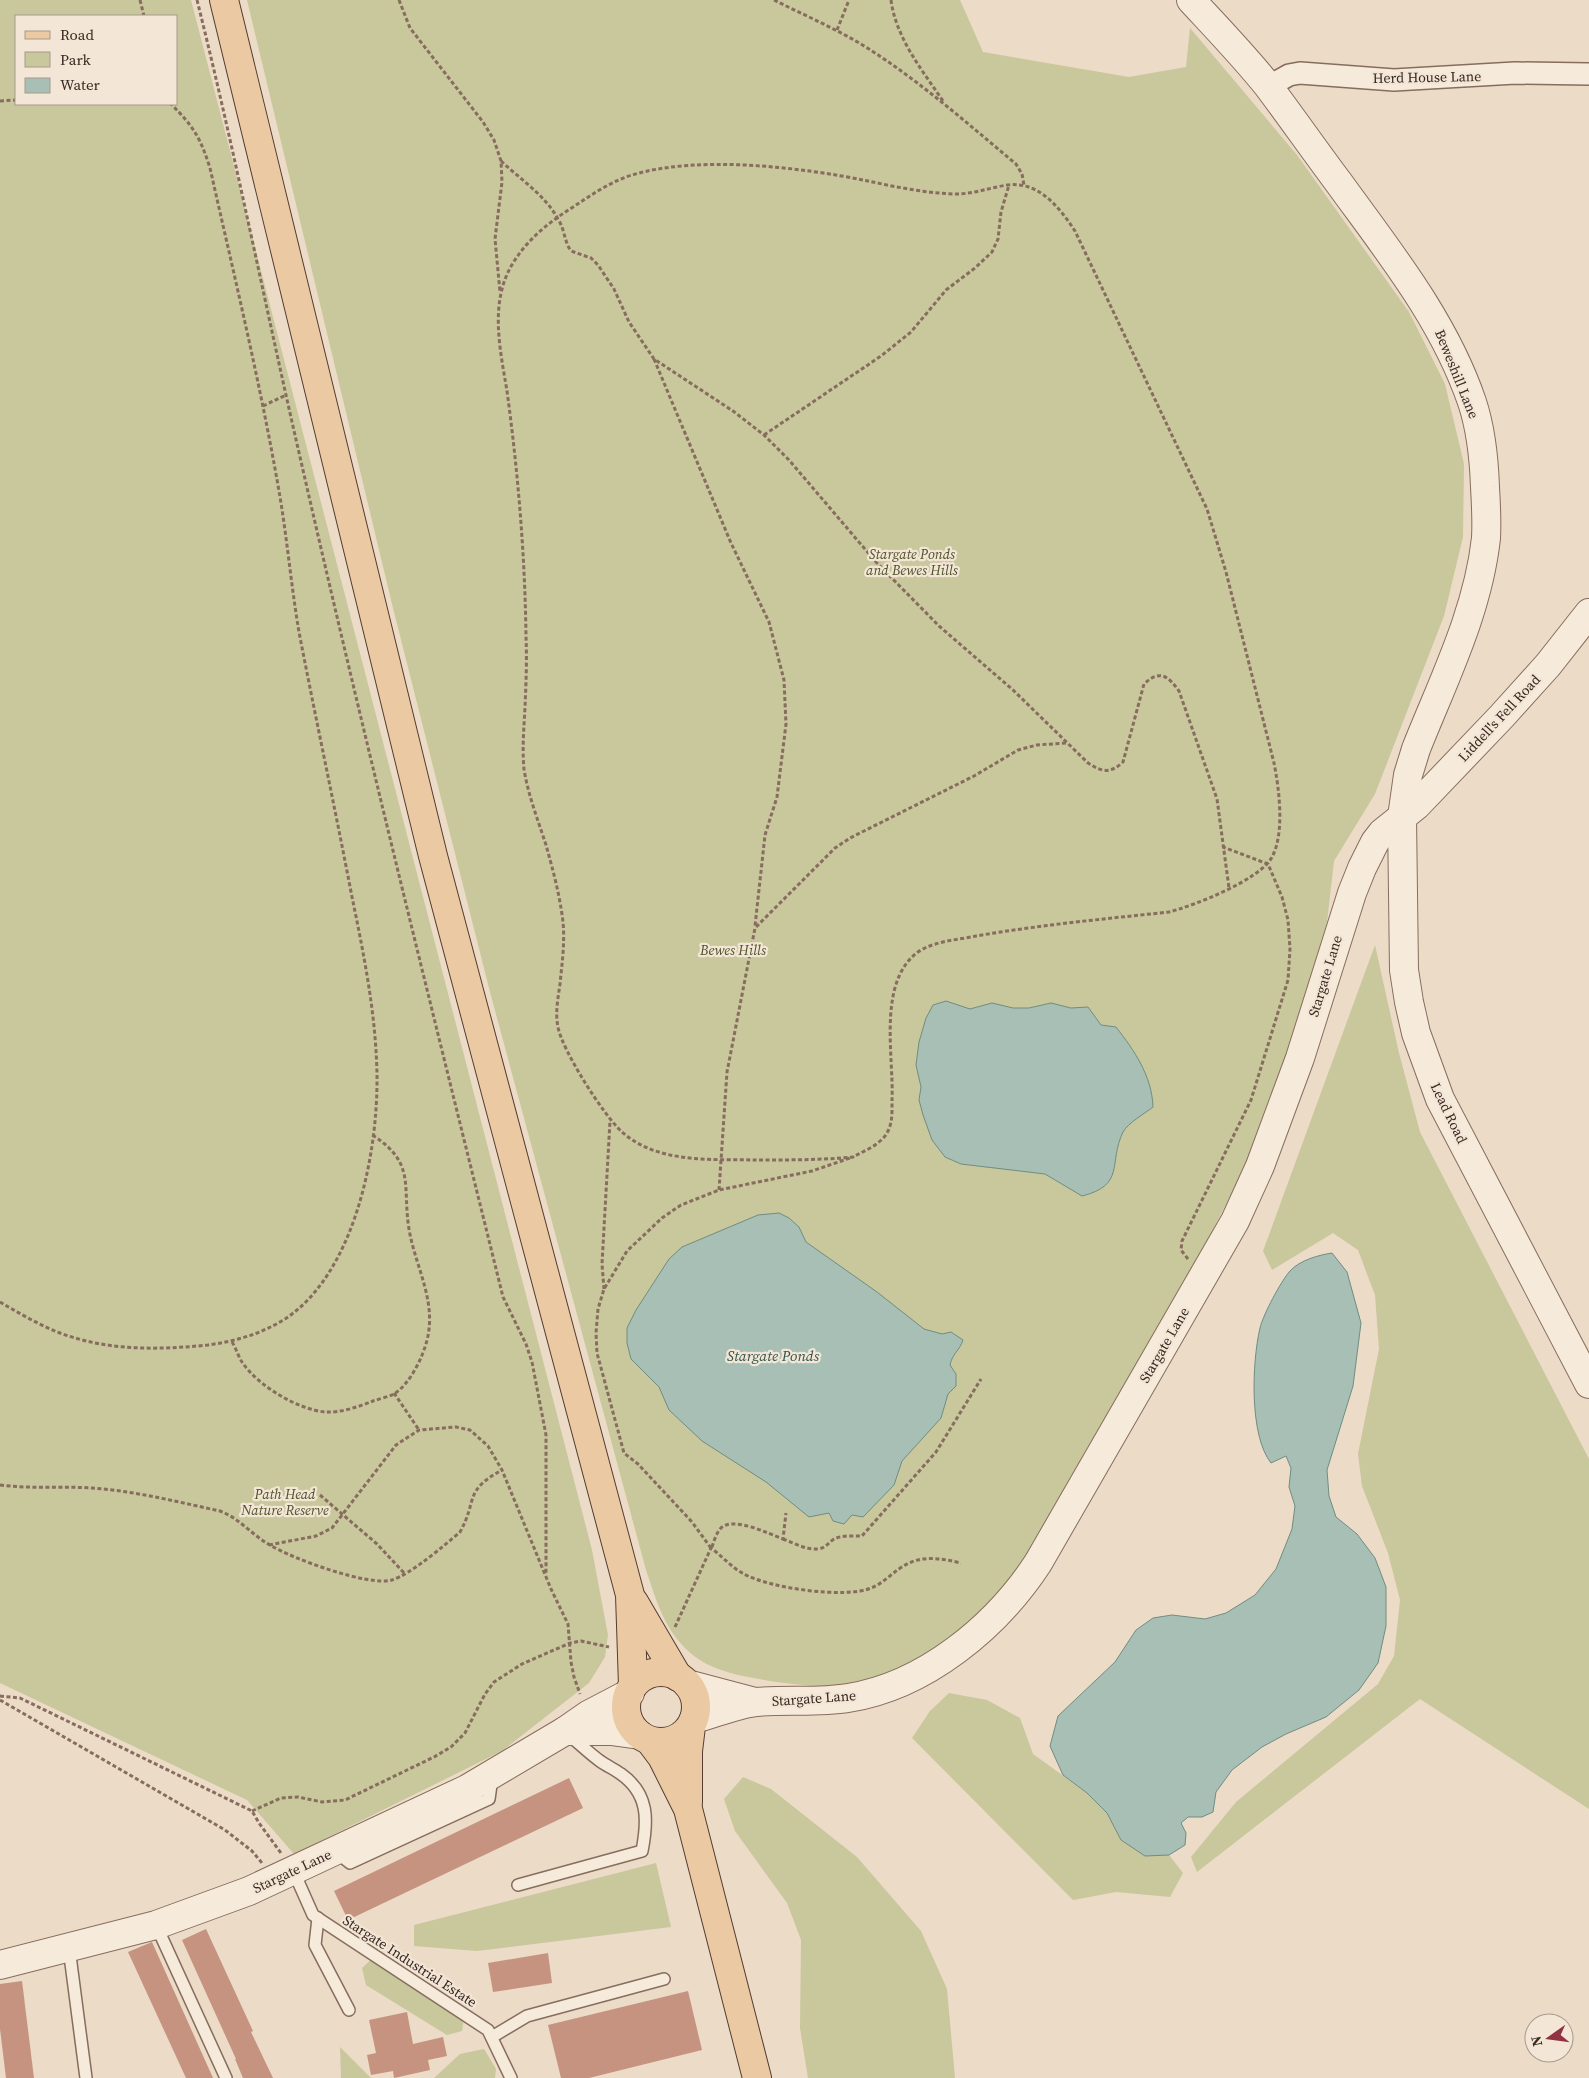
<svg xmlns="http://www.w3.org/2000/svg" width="1589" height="2078" viewBox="0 0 1589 2078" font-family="'Source Serif 4',serif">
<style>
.green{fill:#c9c79c;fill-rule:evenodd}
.water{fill:#a8bfb5;stroke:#6f8d81}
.building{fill:#c69380}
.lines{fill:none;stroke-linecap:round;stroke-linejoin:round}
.service-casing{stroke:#866d5e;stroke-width:14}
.minor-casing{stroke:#866d5e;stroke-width:24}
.tertiary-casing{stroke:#866d5e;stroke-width:30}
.primary-casing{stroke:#543c32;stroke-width:30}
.path{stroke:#866d5e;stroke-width:3;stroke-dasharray:4 2.5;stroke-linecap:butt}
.service{stroke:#f6eada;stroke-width:11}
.minor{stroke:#f6eada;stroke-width:21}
.tertiary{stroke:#f6eada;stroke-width:28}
.primary{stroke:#ebc9a3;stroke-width:28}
.labels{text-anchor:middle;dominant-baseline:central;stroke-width:4.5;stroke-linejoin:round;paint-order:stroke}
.street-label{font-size:14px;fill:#372820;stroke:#f3e6d6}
.park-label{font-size:14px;font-style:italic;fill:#4e5229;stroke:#f3e6d6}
.water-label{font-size:15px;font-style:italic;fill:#31564e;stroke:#f3e6d6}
</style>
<rect width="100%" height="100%" fill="#ebdbc7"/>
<g class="green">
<path d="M0,0H191L592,1550L608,1635L605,1657L589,1683L502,1751L294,1854L247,1800L0,1683ZM16,16H176V104H16Z"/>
<path d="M247,0H960L983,52L1129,77L1186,67L1190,28L1297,155L1409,312L1445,384L1464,464L1463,537L1444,616L1375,794L1334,861L1327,922L1303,1007L1279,1079L1239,1179L1175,1303L1026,1559C1018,1570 1011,1582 1002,1593C971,1631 902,1679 853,1685C823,1688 789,1685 759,1679C726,1673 699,1667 677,1639C661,1619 654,1593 646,1570L490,992L393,608Z"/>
<path d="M1375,945L1399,1053L1420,1132L1589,1459V1809L1420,1699L1197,1872L1191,1857L1236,1802L1378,1684L1394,1656L1400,1600L1388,1553L1362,1486L1358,1454L1379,1349L1375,1295L1358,1250L1333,1233L1272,1270L1263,1251Z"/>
<path d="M949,1693L987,1700L1020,1718L1033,1754L1087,1793L1107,1813L1121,1840L1145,1855H1169L1183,1873L1170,1897L1116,1892L1073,1900L912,1738L930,1711Z"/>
<path d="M743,1777L771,1789L857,1857L921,1931L947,1989L955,2078H808L800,2028L801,1940L787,1903L735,1831L724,1799Z"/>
<path d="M656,1863L671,1927L477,1951L414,1946V1925Z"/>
<path d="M372,1959L464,2018L462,2031L447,2035L366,1985L362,1968Z"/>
<path d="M340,2047L371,2078H341Z"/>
<path d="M484,2049L496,2069L495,2078H434L460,2054Z"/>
</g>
<g class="water">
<path d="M946,1001L970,1009L992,1003L1013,1008H1029L1051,1003L1071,1008L1088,1007L1101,1025L1116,1027C1134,1050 1152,1076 1153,1107C1144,1114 1128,1123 1123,1132C1108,1163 1126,1185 1082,1196L1045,1174L961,1164L945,1157L932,1140L923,1115L919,1100L921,1087L916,1065L919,1042L926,1018L933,1005Z"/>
<path d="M779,1213L789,1218L799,1227L806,1242L877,1292L924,1329L942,1334L951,1332L963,1340C960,1350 952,1354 950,1365L956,1374V1386L948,1394L941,1418L902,1461L894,1485L863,1517L852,1515L844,1524L833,1521L829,1513L809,1517L766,1482L702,1441L669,1410L659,1387L631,1359L627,1343V1328L636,1310L669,1259L682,1247L758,1215Z"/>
<path d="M1332,1253L1347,1272L1361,1323L1353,1386L1327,1470L1329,1496L1336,1517L1357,1534L1375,1558L1386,1587V1626L1378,1663L1359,1690L1326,1717L1286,1734L1262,1747L1232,1770L1216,1792L1213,1812L1202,1817H1188L1181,1823L1186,1833L1185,1845L1169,1855L1145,1856L1121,1840L1107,1813L1087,1793L1063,1775L1050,1746L1058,1716L1115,1662L1136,1630L1153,1618L1172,1615L1205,1619L1226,1613L1255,1595L1276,1569L1292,1529L1295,1506L1289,1487L1291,1468L1286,1456L1271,1463C1249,1435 1252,1362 1260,1328C1263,1315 1281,1281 1290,1271C1300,1260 1319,1255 1332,1253Z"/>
</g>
<g class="building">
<path d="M569,1778L583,1808L348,1920L334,1891Z"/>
<path d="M206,1929L253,2031L251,2032L273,2078H243L235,2059H236L182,1940Z"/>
<path d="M152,1942L213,2078H186L128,1952Z"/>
<path d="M548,1953L552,1983L493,1992L488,1963Z"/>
<path d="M22,1981L34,2078H6L0,2029V1984Z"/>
<path d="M688,1991L702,2050L589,2078H561L548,2025Z"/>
<path d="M407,2012L413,2044L443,2037L447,2056L428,2060L430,2070L394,2078L393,2071L371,2075L367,2055L376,2053L369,2020Z"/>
</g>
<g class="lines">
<g class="service-casing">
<g id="service">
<path d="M336,1852L350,1863L489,1799L492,1778"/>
<path d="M293,1870L313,1915L488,2030L511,2078"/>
<path d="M518,1885L642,1851C648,1820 649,1794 621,1774C614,1769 607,1766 600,1761C590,1754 580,1744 570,1736"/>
<path d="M318,1918L315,1945L349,2010"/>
<path d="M156,1925L226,2078"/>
<path d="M69,1948L86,2078"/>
<path d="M492,2037L527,2016L664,1979"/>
</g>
</g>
<g class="minor-casing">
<path id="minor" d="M1268,87L1289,75L1300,73L1394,80L1515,73L1589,74"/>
</g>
<g class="tertiary-casing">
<g id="tertiary">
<path d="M1191,0C1217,28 1244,56 1268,86C1292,118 1315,151 1339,183C1389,252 1444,320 1472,402C1481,429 1484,458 1485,487C1486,504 1487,521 1486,538C1478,612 1443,681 1416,749L1408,775L1402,817L1404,970L1409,1002L1416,1033L1440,1099L1589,1384"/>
<path d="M687,1684L755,1702"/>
<path d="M694,1719C714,1714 736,1704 756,1702C787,1699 817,1703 848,1698C925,1686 996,1627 1038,1563L1235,1221L1260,1166L1300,1058L1352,893L1362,868L1375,842L1382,833L1417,805L1502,716L1548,665L1589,613"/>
<path d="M565,1731H611L640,1735"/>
<path d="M0,1965L156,1925L249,1891L467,1789L565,1731L588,1715L630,1693"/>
</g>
</g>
<g class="primary-casing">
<g id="primary">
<path d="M224,0L433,856L630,1595L633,1686"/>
<path d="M634,1602L678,1677"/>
<circle cx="661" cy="1707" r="35"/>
<path d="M650,1741L662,1757L688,1809L757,2078"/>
<path d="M688,1802V1751L691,1726"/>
</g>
</g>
<g class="path">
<path d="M140,0L144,16"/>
<path d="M197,0C235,152 265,305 300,457C364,738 434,1018 503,1297L526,1344L532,1362L546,1435V1575"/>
<path d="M399,0L410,28L483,122L494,140L501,161L502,182L495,239L500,292"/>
<path d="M774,0C806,16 839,30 869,49C922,83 968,124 1016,164L1022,174L1024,185"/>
<path d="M891,0C896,38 922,70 943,101"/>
<path d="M837,30L849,0"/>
<path d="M0,101L16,100"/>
<path d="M501,161C520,179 546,196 558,219C565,230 564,241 571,251L591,258L598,265L614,289L629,322L654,359L733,411L764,435L789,460L876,562L939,626L1013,690L1088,763C1102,772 1110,774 1123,762L1144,684C1160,669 1168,676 1179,691L1217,799L1229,888"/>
<path d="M654,359L731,543L769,622L784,680L786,724L777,797L765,835L755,926"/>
<path d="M263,406L286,395"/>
<path d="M764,435L881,356L911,332L946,290L975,268L992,252L998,239L1001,212L1009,185"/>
<path d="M719,1190L727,1072L755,928L835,848L850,838L974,776L1018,750L1037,745L1066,743"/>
<path d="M1188,1259L1181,1250L1182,1241L1251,1100L1288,980L1290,949L1288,920L1282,897L1268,864L1223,847"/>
<path d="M604,1289L602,1264L610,1121"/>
<path d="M0,1302C19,1313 39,1325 60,1333C108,1351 158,1350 208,1345C236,1341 261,1334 285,1319C355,1273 378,1153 377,1075C376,1015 364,955 352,897C335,808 316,720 299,632C291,585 287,537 279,491C260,382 234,275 210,168C200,137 194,127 171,104"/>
<path d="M232,1342C236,1348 238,1356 242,1362C258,1386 297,1409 325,1412C340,1413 358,1407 373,1401C379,1399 388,1397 394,1394C410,1384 423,1357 427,1340C437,1301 415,1266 409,1229C402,1186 416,1164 374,1136"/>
<path d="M394,1393L419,1430"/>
<path d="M0,1485C31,1489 61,1486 92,1488C135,1491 178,1502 220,1511C239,1518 252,1535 270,1545C291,1558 369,1587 392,1580C411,1574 445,1545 460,1532C478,1500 463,1491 502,1470"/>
<path d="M320,1495L377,1544L405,1574"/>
<path d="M783,1539C794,1543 806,1550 818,1549C826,1548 828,1543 834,1539C842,1535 853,1536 862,1536L936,1452L981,1379"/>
<path d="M269,1545L316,1536L332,1528L396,1445L419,1430L456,1427L470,1430L488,1446L502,1470L551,1589L568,1624L571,1662L574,1677L580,1694"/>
<path d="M712,1547C714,1541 716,1534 720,1529C732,1515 769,1534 783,1539L786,1513"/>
<path d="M711,1548L692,1522L638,1464L624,1453L597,1353L596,1333L598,1309L604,1289L627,1251L662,1218L681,1205L719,1190L812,1171L853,1157C821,1160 789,1160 757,1160C712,1159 658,1164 622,1132C604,1116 562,1050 558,1027C555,1013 558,998 560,984C562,963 565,943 563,922C560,896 553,870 546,845C538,820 528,795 524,769C522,748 524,728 525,707C526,684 527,660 526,637C525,555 518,472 507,391C500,349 489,302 513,263C527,240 548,223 570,209C590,196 609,182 632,175C698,155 800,167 868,181C896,187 925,193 955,194C973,194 989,188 1007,185C1039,181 1059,207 1075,231L1207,509L1226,572L1274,763C1279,788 1285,833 1272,857C1260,880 1193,906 1169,912C1104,919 1040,925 976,936C957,940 934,941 918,952C877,982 894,1056 892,1100C892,1113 893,1125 885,1136C877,1146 864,1151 853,1157"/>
<path d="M675,1627L711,1548C722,1556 732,1568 744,1574C769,1588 845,1599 871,1588C882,1584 890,1575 899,1569C919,1554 939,1558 961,1563"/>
<path d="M0,1696L20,1698L252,1811L259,1823L281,1853"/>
<path d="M0,1700L225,1830L252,1851L262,1863"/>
<path d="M252,1811L281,1798L298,1797L322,1802L345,1800L434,1757L451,1747L465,1733L485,1694L494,1682L522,1664L570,1643L581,1641L609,1647"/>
</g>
<use href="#service" class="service"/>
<use href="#minor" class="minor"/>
<use href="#tertiary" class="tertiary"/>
<use href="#primary" class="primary"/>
</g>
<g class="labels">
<g class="street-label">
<text transform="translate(1427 77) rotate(-1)">Herd House Lane</text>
<text transform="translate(1457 374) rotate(68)">Beweshill Lane</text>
<text transform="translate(1499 718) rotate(-47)">Liddell's Fell Road</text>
<text transform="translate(1325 976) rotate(-73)">Stargate Lane</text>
<text transform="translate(1449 1113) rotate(64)">Lead Road</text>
<text transform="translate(1164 1345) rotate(-60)">Stargate Lane</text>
<text transform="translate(814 1698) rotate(-4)">Stargate Lane</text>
<text transform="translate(292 1871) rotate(-25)">Stargate Lane</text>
<text transform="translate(410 1961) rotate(33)">Stargate Industrial Estate</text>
</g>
<g class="park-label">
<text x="912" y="554">Stargate Ponds<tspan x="912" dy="16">and Bewes Hills</tspan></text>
<text x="733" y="950">Bewes Hills</text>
<text x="285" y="1494">Path Head<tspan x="285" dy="16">Nature Reserve</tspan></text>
</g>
<g class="water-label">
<text x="773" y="1355">Stargate Ponds</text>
</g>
</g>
<rect x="15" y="15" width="162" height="90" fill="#f3e6d6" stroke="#a89a8d"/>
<rect x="25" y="31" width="25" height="8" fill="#ebc9a3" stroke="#a89a8d"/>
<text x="60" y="40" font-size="15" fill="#372820">Road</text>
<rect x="25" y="52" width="25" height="15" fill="#c9c79c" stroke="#a89a8d"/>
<text x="60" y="65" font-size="15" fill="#372820">Park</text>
<rect x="25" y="78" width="25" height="15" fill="#a8bfb5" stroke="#a89a8d"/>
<text x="60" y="90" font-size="15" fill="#372820">Water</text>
<g transform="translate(1549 2038) rotate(256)"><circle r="24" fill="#f3e6d6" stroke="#a89a8d"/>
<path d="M0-4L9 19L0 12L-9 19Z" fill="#903241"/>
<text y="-8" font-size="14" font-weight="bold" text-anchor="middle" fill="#372820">N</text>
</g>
</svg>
